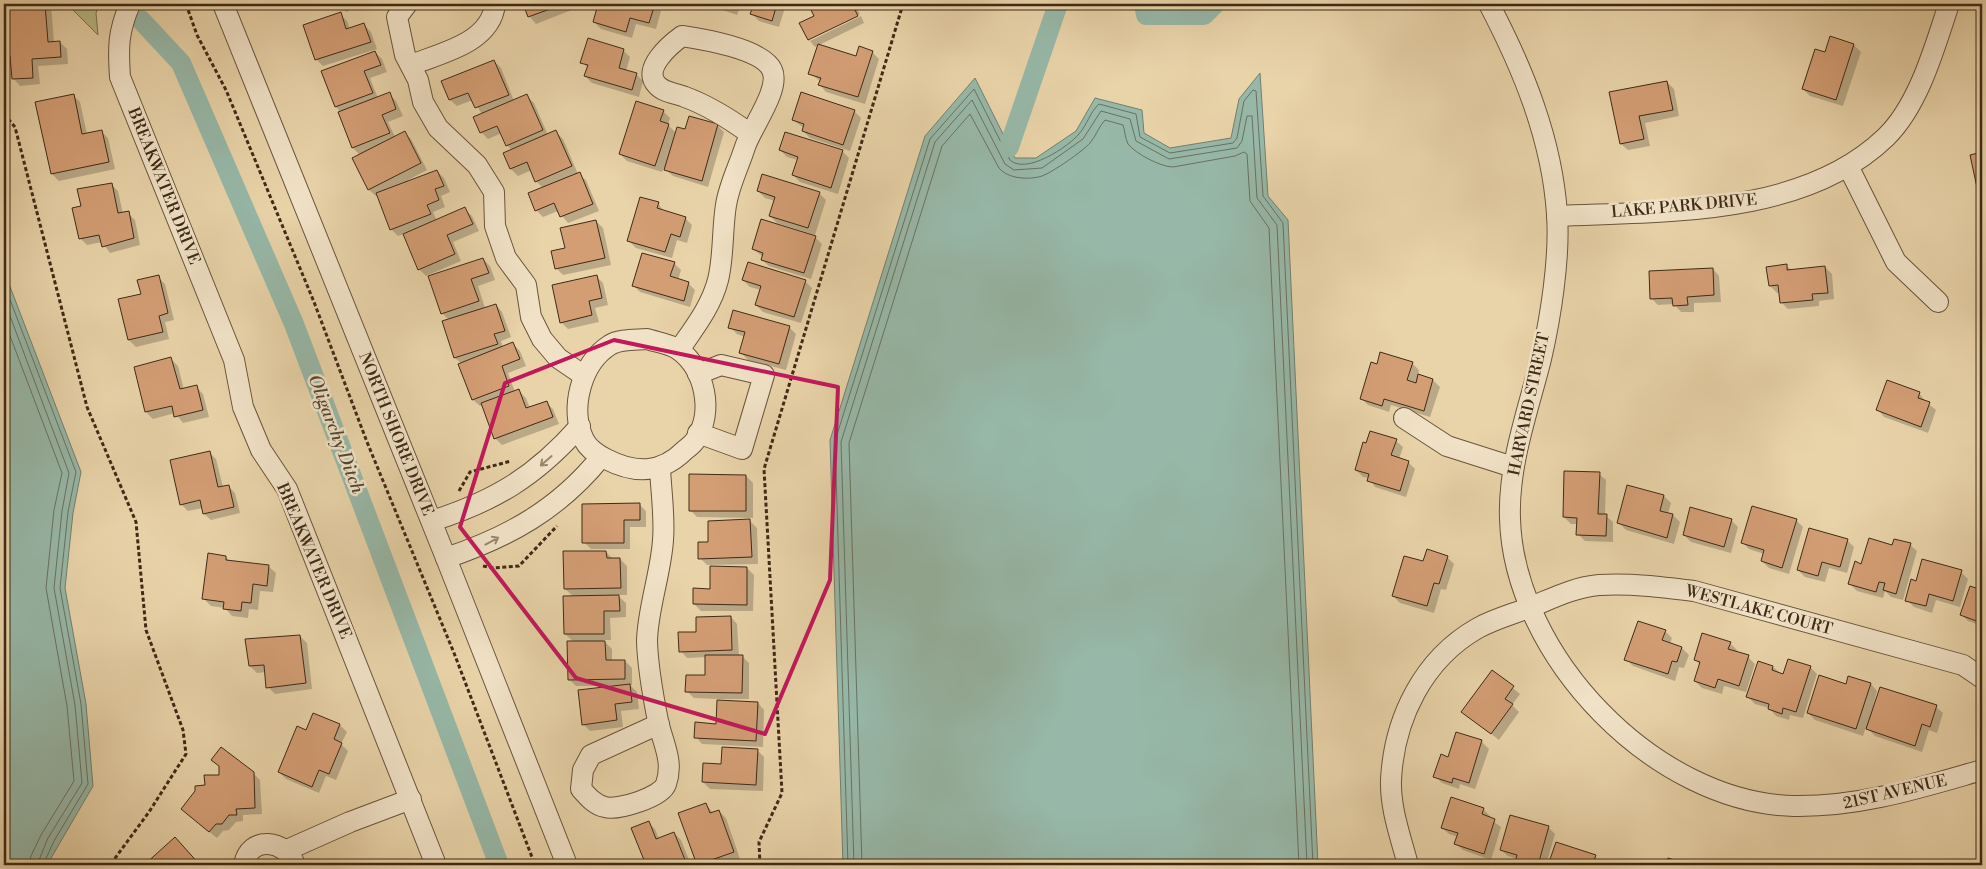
<svg xmlns="http://www.w3.org/2000/svg" width="1986" height="869" viewBox="0 0 1986 869" font-family="'Libre Bodoni',serif">
<style>
.green{fill:#b8bc87;stroke:#7b734f}
.water{fill:#97b8a8;stroke:#737f6e}
.shadow{fill:#0003}
.lines{fill:none;stroke-linecap:round;stroke-linejoin:round}
.shore{stroke:#6a7160;stroke-width:1}
.canal{stroke:#97b8a8;stroke-width:20}
.building{fill:#d49e75;stroke:#3e2a17}
.minor-casing{stroke:#69543c;stroke-width:22}
.path{stroke:#3e2a17;stroke-width:3;stroke-dasharray:4 2.5;stroke-linecap:butt}
.minor{stroke:#f1e2c7;stroke-width:20}
.oneway{stroke:#98866f}
.marked{fill:none;stroke:#c2185b;stroke-width:4;stroke-linejoin:round}
.labels{text-anchor:middle;dominant-baseline:central;stroke-width:5;stroke-linejoin:round;paint-order:stroke}
.street-label{font-size:16px;fill:#3e2a17;stroke:#f1e2c7}
.water-label{font-size:18px;font-style:italic;fill:#504634;stroke:#f1e2c7}
</style>
<rect width="100%" height="100%" fill="#e9d3a9"/>
<filter id="stains"><feTurbulence type="fractalNoise" baseFrequency=".004" numOctaves="4"/><feColorMatrix values="0 0 0 0 .2 0 0 0 0 .09 0 0 0 0 .02 0 0 0 .5 -.17"/></filter>
<radialGradient id="worn" r=".72"><stop offset=".6" stop-color="#630" stop-opacity="0"/><stop offset="1" stop-color="#630" stop-opacity=".3"/></radialGradient>
<path class="green" d="M67,4H99L96,13L98,35Z"/>
<g class="water">
<path d="M1260,73L1268,196L1288,220L1318,865H843L830,440L925,136L975,78L1015,158H1036L1076,131L1095,98L1142,110L1144,133L1170,148L1231,138L1239,99Z"/>
<path d="M4,271L81,472L73,513L65,588L86,704L93,786L47,865H4Z"/>
</g>
<g class="shadow">
<path d="M27,4H51L54,43L60,42L67,49L68,64L38,66L40,84L20,86L14,79L12,59L8,55L7,44L4,40V30L11,29Z"/>
<path d="M323,4H351L348,12Z"/>
<path d="M525,4H587L536,24L530,17Z"/>
<path d="M599,4H651L661,11L656,29L636,24L632,38L601,29L594,22Z"/>
<path d="M715,4H741L737,15L722,10Z"/>
<path d="M755,4H786L779,27L759,21L752,14Z"/>
<path d="M809,4H854L860,14L810,38V41L809,40L815,17Z"/>
<path d="M340,14L347,21L350,29L364,25L371,32L377,49L323,66L316,59Z"/>
<path d="M861,16L864,23L815,47L810,41Z"/>
<path d="M1831,37L1854,45L1861,52L1843,106L1810,96L1803,89L1826,53Z"/>
<path d="M623,50L630,57L626,71L636,74L643,81L639,97L592,83L585,76L588,68L582,62Z"/>
<path d="M375,52L382,59L387,72L370,78L378,98L389,94L396,101L403,116L388,122L395,137L404,132L411,139L427,170L408,180V182L437,171L444,178L450,192L441,196L445,207L433,212L437,221L465,209L472,216L479,231L453,242L461,261L426,276L419,269L404,234L398,236L391,229L378,196H376L369,190L353,159L360,155L353,148L341,112L336,107Z"/>
<path d="M872,52L879,59L865,104L826,92L820,85L821,82L810,73Z"/>
<path d="M494,61L501,68L514,101L527,96L534,103L548,135L556,132L563,139L578,174L586,180L599,211L568,223L558,211L543,217L536,210L543,188L536,181L532,170L518,176L511,169L505,154L512,150L507,145L502,133L488,139L481,132L482,114L473,100L457,106L450,100L443,81Z"/>
<path d="M1667,82L1674,89L1679,116L1645,123L1650,146L1628,150L1621,144L1611,93Z"/>
<path d="M73,95L80,102L87,134L101,131L108,138L115,169L59,181L52,174Z"/>
<path d="M663,111L670,118L668,125L676,133L717,125L724,132L708,187L673,176L664,168L662,172L627,161L620,154Z"/>
<path d="M854,111L861,118L850,151L810,138L803,131L804,128L793,120Z"/>
<path d="M780,150L842,151L849,158L838,194L800,182L793,175L798,160L787,157Z"/>
<path d="M1982,153V206L1971,156Z"/>
<path d="M111,184L118,191L123,214L128,213L135,220L140,245L110,253L102,242L87,245L80,238L82,207Z"/>
<path d="M758,191L819,193L826,200L815,235L777,223L770,216L775,201L765,198Z"/>
<path d="M658,203L664,212L685,218L692,225L687,243L677,240L672,258L636,248L629,241Z"/>
<path d="M596,221L603,228L611,265L563,275L556,268L566,249Z"/>
<path d="M815,237L822,244L811,279L769,266L762,260L763,257L753,249Z"/>
<path d="M483,259L490,266L495,280L478,286L485,308L496,305L502,312L511,337L501,341L503,348L513,344L520,351L526,366L508,373L515,392L519,391L526,398L530,408L546,402L553,409L559,424L502,445L495,438L483,405L480,406L473,400L459,365L462,364L455,358L449,320L442,313Z"/>
<path d="M674,263L681,270L678,280L688,283L695,290L690,307L640,292L633,285Z"/>
<path d="M1787,266L1792,271L1825,267L1832,274L1834,299L1819,301V306L1788,309L1781,302L1780,292L1777,293L1770,286Z"/>
<path d="M1713,269L1719,276L1721,302L1694,303V312H1681L1674,304L1658,305L1651,298Z"/>
<path d="M596,276L603,283L608,305L595,308L599,322L568,329L561,322Z"/>
<path d="M158,277L165,284L174,320L165,322L169,339L136,347L129,340L142,295Z"/>
<path d="M743,280L805,281L812,288L801,323L763,312L756,305L761,290L750,287Z"/>
<path d="M730,327H789L796,334L786,370L748,360L741,353L745,337L737,334Z"/>
<path d="M171,359L178,366L184,390L196,387L203,394L209,417L183,423L175,413L153,419L146,412L135,368Z"/>
<path d="M1412,363L1419,370L1418,376L1433,380L1440,387L1430,417L1391,405L1389,412L1368,405L1361,398L1378,365Z"/>
<path d="M1919,393L1926,402L1936,410L1928,433L1884,417L1878,410Z"/>
<path d="M1396,441L1403,447L1399,459L1408,462L1415,469L1406,497L1375,487L1369,478L1363,477L1356,470Z"/>
<path d="M209,452L216,459L223,487L228,486L235,493L240,513L211,520L204,514L203,508L188,511L181,504Z"/>
<path d="M1599,474L1606,480L1605,515L1613,522V542L1585,541L1578,534V524H1571L1564,517Z"/>
<path d="M746,476L753,483V518L697,517L690,510Z"/>
<path d="M1664,496L1671,503L1668,514L1673,515L1680,522L1674,544L1626,530L1619,523Z"/>
<path d="M639,504L646,511V527H630V549H591L584,542Z"/>
<path d="M1731,520L1738,527L1731,553L1691,542L1684,535Z"/>
<path d="M1796,520L1803,527L1789,574L1769,568L1762,561L1764,554L1749,549L1742,542Z"/>
<path d="M750,521L757,528L758,564L707,565L700,558L710,543Z"/>
<path d="M1847,540L1854,547L1847,573L1829,568L1825,582L1805,577L1798,570Z"/>
<path d="M1910,545L1917,551L1903,600L1891,597L1885,591L1883,598L1857,591L1850,584L1862,565L1893,547Z"/>
<path d="M606,552L613,559H620L627,566V595H617L626,603V617L610,618L611,640H603L612,649V661H625L632,668V685H630L637,692L639,709L621,711L623,727L590,731L583,724L610,686H576L569,679L574,642L565,634L574,597L565,589Z"/>
<path d="M226,557L230,562L269,567L276,573L273,592L260,591L258,610L249,609L248,618L232,616L225,608L211,606L204,599Z"/>
<path d="M1447,557L1454,564L1446,590L1441,589L1434,613L1400,603L1393,596Z"/>
<path d="M747,568L754,575L753,611H701L694,604Z"/>
<path d="M1961,572L1968,579L1960,607L1936,600L1932,613L1914,607L1907,600Z"/>
<path d="M1971,587L1982,591V626L1968,621L1961,614Z"/>
<path d="M731,617L737,624L739,656H742L749,663V699H719V701L758,703L764,710L763,747L702,744L696,737L717,725L719,699L694,698L687,691L706,676V657L687,658L681,651L698,633Z"/>
<path d="M1665,631L1672,638L1670,644L1682,648L1689,655L1684,668L1679,667L1675,681L1633,666L1626,659Z"/>
<path d="M300,636L307,643L312,689L275,694L268,687L266,672L257,673L250,666Z"/>
<path d="M1730,643L1737,650L1736,653L1748,657L1755,664L1746,692L1724,686L1722,694L1702,688L1695,681L1700,665L1695,659Z"/>
<path d="M1773,667L1784,676L1810,667L1817,674L1803,718L1790,715L1789,720L1776,716L1769,708L1755,704L1748,697Z"/>
<path d="M1492,671L1520,694L1512,705L1519,712L1499,740L1463,712Z"/>
<path d="M1871,684L1877,691L1872,710L1936,707L1943,713L1937,733L1929,730L1922,752L1875,736L1866,727L1863,736L1815,720L1808,713L1847,685Z"/>
<path d="M314,714L340,725L347,732L341,744L348,751L336,780L326,776L319,793L286,779L279,772L307,732Z"/>
<path d="M1457,734L1482,742L1489,749L1475,789L1460,784L1459,789L1442,783L1435,776L1449,758Z"/>
<path d="M757,750L764,757L763,791L710,789L703,782L722,765Z"/>
<path d="M253,773L260,780L262,814L243,815V821L236,822L229,830L223,831L217,838L189,816L206,786L220,776Z"/>
<path d="M706,804L713,813L719,811L726,818L740,859L721,865L698,864Z"/>
<path d="M1483,809L1490,816L1489,818L1501,827L1491,860L1463,850L1456,844L1458,837L1449,834L1442,828Z"/>
<path d="M648,822L655,829L659,839L674,833L681,840L691,865H647L633,829Z"/>
<path d="M1548,827L1555,834L1546,865H1519L1516,863L1517,859L1508,856L1501,850Z"/>
<path d="M174,839L199,865H146Z"/>
<path d="M1556,844L1595,856L1601,865H1550Z"/>
</g>
<g class="lines">
<g class="shore">
<path d="M4,284L76,472L68,512L60,588L81,704L88,784L54,841L43,865"/>
<path d="M4,300L69,473L62,511L54,588L75,705L82,783L48,838L37,865"/>
<path d="M4,320L62,473L54,510L46,588L67,706L74,781L41,835L31,856L29,865"/>
<path d="M848,865L835,441L930,139L974,89L1010,160C1026,175 1068,147 1079,134C1087,125 1090,112 1099,104L1136,114L1140,137L1170,153L1233,143L1237,138L1244,101L1253,90L1256,91L1263,196L1283,223L1313,865"/>
<path d="M854,865L841,442L935,142L972,100L1005,164L1014,170L1042,168L1083,139L1101,111L1130,119L1136,141L1169,159L1237,148L1242,141L1247,116H1252L1257,198L1277,225L1307,865"/>
<path d="M862,865L849,443L942,146L970,114L999,168C1008,179 1029,180 1042,176C1053,172 1083,151 1090,143C1096,136 1099,126 1105,120L1123,125C1125,131 1125,138 1128,144C1136,154 1161,167 1173,167L1235,156L1244,152L1247,154L1250,201L1269,228L1299,865"/>
</g>
<g class="canal">
<path d="M1144,4L1146,15H1204L1215,4"/>
<path d="M141,20L181,63L294,324L499,865"/>
<path d="M1009,147L1058,4"/>
</g>
</g>
<g class="building">
<path d="M45,4L48,42L60,41L61,57L32,59L33,78L12,79L10,56H7L6,39L4,40V29L9,28L8,5Z"/>
<path d="M523,4H564L528,17Z"/>
<path d="M598,4H655L649,23L630,18L626,32L593,22Z"/>
<path d="M714,4H732L730,9Z"/>
<path d="M754,4H777L772,21L750,14Z"/>
<path d="M808,4H852L858,16L808,40L799,23L814,16Z"/>
<path d="M341,12L346,29L364,23L371,42L315,60L303,25Z"/>
<path d="M1830,36L1854,44L1836,100L1802,89L1815,49L1825,52Z"/>
<path d="M588,38L624,49L619,68L637,73L632,90L584,76L588,65L580,63Z"/>
<path d="M818,44L856,56L859,46L873,51L858,97L818,85L821,78L808,74Z"/>
<path d="M375,51L381,65L364,71L373,93L335,107L321,71Z"/>
<path d="M494,60L509,95L475,108L468,93L449,100L441,81Z"/>
<path d="M1667,81L1673,110L1639,116L1644,139L1620,144L1609,92Z"/>
<path d="M390,92L396,109L382,115L390,133L352,148L338,112Z"/>
<path d="M801,92L855,110L843,145L802,131L804,124L792,120Z"/>
<path d="M74,94L82,134L102,130L109,162L51,174L35,102Z"/>
<path d="M527,94L543,130L506,146L497,126L480,133L473,117Z"/>
<path d="M636,101L664,110L660,121L669,124L655,166L619,154Z"/>
<path d="M689,116L718,124L702,181L664,170L677,127L685,129Z"/>
<path d="M556,130L572,166L535,182L527,162L510,169L503,153Z"/>
<path d="M405,131L421,163L368,190L352,158Z"/>
<path d="M785,132L843,150L831,188L792,175L798,157L779,150Z"/>
<path d="M1982,152V211L1970,155Z"/>
<path d="M437,170L444,186L435,189L439,200L427,205L431,214L390,230L376,193Z"/>
<path d="M580,172L593,204L560,217L554,203L535,211L528,193Z"/>
<path d="M762,174L820,192L808,228L769,216L775,197L757,191Z"/>
<path d="M112,183L118,213L129,211L134,238L102,247L99,235L79,239L72,208L81,206L77,189Z"/>
<path d="M640,197L659,202L657,208L686,217L680,237L671,234L665,252L627,241Z"/>
<path d="M465,207L473,224L447,235L455,254L418,270L403,234Z"/>
<path d="M761,219L816,236L804,273L761,260L763,253L752,249Z"/>
<path d="M596,220L605,258L555,269L551,251L565,248L560,228Z"/>
<path d="M642,253L675,262L670,276L689,282L684,301L632,286Z"/>
<path d="M483,258L489,273L471,279L479,301L441,314L428,276Z"/>
<path d="M748,262L806,280L794,317L755,305L761,286L742,280Z"/>
<path d="M1787,264V270L1825,266L1828,293L1812,294L1813,300L1780,303L1778,285L1769,286L1766,267Z"/>
<path d="M1713,268L1714,295L1687,297L1688,305L1673,306L1672,298L1650,299L1649,271Z"/>
<path d="M159,275L168,313L159,316L163,332L128,340L118,299L141,294L137,280Z"/>
<path d="M597,275L602,298L589,301L592,315L560,323L552,285Z"/>
<path d="M496,304L505,331L494,334L498,344L454,358L442,321Z"/>
<path d="M733,310L790,326L779,364L739,353L745,332L728,328Z"/>
<path d="M513,342L520,359L502,366L509,386L472,400L458,364Z"/>
<path d="M1380,352L1413,362L1407,380L1416,383L1418,374L1433,379L1424,411L1384,399L1382,406L1360,399L1371,362L1377,364Z"/>
<path d="M171,357L180,389L197,385L203,410L174,417L172,406L145,412L134,367Z"/>
<path d="M1887,380L1920,392L1918,398L1930,402L1921,427L1876,410Z"/>
<path d="M519,389L526,408L547,401L553,417L494,439L481,403Z"/>
<path d="M1370,431L1397,439L1391,455L1409,461L1400,491L1367,481L1369,474L1355,470L1363,442L1366,443Z"/>
<path d="M210,451L218,487L229,485L234,507L203,514L200,500L180,505L170,460Z"/>
<path d="M1564,471L1600,472L1598,514H1607L1606,536L1576,535L1577,518L1563,517Z"/>
<path d="M689,474L746,475V511H689Z"/>
<path d="M1627,485L1664,495L1660,511L1673,514L1667,538L1617,523Z"/>
<path d="M640,503V520H624V543H582V504Z"/>
<path d="M1752,506L1797,519L1782,568L1761,561L1764,550L1741,543Z"/>
<path d="M1690,507L1732,519L1724,547L1683,535Z"/>
<path d="M750,519L752,557L698,559V542H708V521Z"/>
<path d="M1809,528L1848,539L1840,567L1822,562L1818,576L1797,570Z"/>
<path d="M1869,538L1892,545L1894,539L1911,543L1896,594L1883,590L1885,583L1879,582L1876,592L1848,584L1855,561L1861,564Z"/>
<path d="M1427,549L1448,556L1439,584L1434,583L1427,606L1392,596L1404,556L1423,561Z"/>
<path d="M563,551H606L607,558H620L621,588L564,589Z"/>
<path d="M208,553L226,556V560L269,565L267,586L253,584L251,603L242,602L241,611L223,609L224,602L202,599Z"/>
<path d="M1922,559L1962,570L1953,601L1929,594L1926,606L1905,601L1911,579L1916,581Z"/>
<path d="M710,566L747,567V605L693,604V588L710,589Z"/>
<path d="M1970,586L1982,590V623L1960,615Z"/>
<path d="M619,595L620,611H604V634H564L563,596Z"/>
<path d="M731,616L732,650L679,652L678,632H696V617Z"/>
<path d="M1638,621L1666,630L1662,640L1682,647L1677,662L1672,661L1668,674L1624,660Z"/>
<path d="M1702,633L1731,642L1728,649L1749,655L1739,686L1718,679L1715,688L1694,681L1700,662L1694,660Z"/>
<path d="M300,635L306,683L266,688L264,665L249,666L245,639Z"/>
<path d="M567,641H605L606,660H625V679L568,680Z"/>
<path d="M705,655H743L742,693L685,692L686,675H705Z"/>
<path d="M1788,659L1811,666L1796,712L1783,708L1782,714L1768,709L1769,704L1746,697L1758,661L1773,666L1772,670L1783,674Z"/>
<path d="M1492,670L1514,686L1505,699L1513,704L1491,734L1461,712Z"/>
<path d="M1819,675L1846,684L1848,676L1871,683L1856,729L1807,713Z"/>
<path d="M630,684L632,702L615,704L617,720L582,725L578,690Z"/>
<path d="M1880,687L1937,705L1930,727L1922,724L1915,746L1866,729Z"/>
<path d="M717,700L758,702L756,741L694,738L695,722L716,724Z"/>
<path d="M313,713L340,724L334,739L342,743L329,774L319,770L312,787L278,772L297,726L306,730Z"/>
<path d="M1456,732L1482,740L1469,783L1453,778L1452,783L1433,777L1441,754L1448,757Z"/>
<path d="M221,747L254,772L255,808L236,809L237,815H229L222,824H216L209,832L181,809L195,791V786L205,785L204,775H219V766L211,760Z"/>
<path d="M722,747L758,749L756,785L702,782L703,763L721,764Z"/>
<path d="M1451,797L1484,808L1482,814L1495,819L1484,854L1454,844L1458,833L1441,828Z"/>
<path d="M706,803L710,813L719,810L734,852L697,865L678,813Z"/>
<path d="M1510,815L1549,826L1538,865L1515,863L1517,855L1500,850Z"/>
<path d="M649,821L656,839L674,832L687,865H646L631,828Z"/>
<path d="M175,837L200,865H144Z"/>
<path d="M1556,842L1596,855L1592,865H1548Z"/>
<path d="M1668,858L1690,865H1665Z"/>
</g>
<g class="lines">
<g class="minor-casing">
<g id="minor">
<path d="M130,4C118,32 118,47 120,77L234,360L243,407L261,450L287,489L436,865"/>
<path d="M223,4L446,558L567,865"/>
<path d="M407,4L397,17L405,55L418,80L423,102L438,128L477,165L494,192L495,226L506,258L526,285L531,317L542,339L558,358L583,375"/>
<path d="M1489,4C1523,69 1552,139 1557,214C1560,257 1551,316 1541,359C1528,411 1508,464 1510,519C1514,656 1655,803 1794,806C1861,807 1919,788 1982,770"/>
<path d="M411,65C441,53 491,43 495,4"/>
<path d="M1848,166L1896,262L1938,302"/>
<path d="M1557,216C1664,211 1803,217 1886,137C1919,105 1935,46 1949,4"/>
<path d="M647,339C656,342 671,344 679,350C705,369 714,412 696,439C694,443 689,447 685,450C661,474 635,474 606,459C598,455 588,448 584,440C569,409 581,363 610,345C619,339 636,340 647,339Z"/>
<path d="M679,350C694,328 711,307 718,280C724,256 722,229 726,205C729,185 739,166 745,147C751,128 781,89 772,70C763,49 702,39 682,36C671,44 641,69 657,85C664,93 676,93 685,97C707,105 731,120 749,133"/>
<path d="M698,374L721,365L764,375L742,449L698,433"/>
<path d="M1404,418L1447,446L1513,467"/>
<path d="M432,521C495,501 536,476 580,426"/>
<path d="M446,558C509,537 559,509 601,457"/>
<path d="M659,724L591,755L583,770L581,789C588,797 595,805 605,807C617,811 662,797 666,784C674,761 663,744 658,721C653,696 648,668 647,642C647,611 661,573 663,540C665,517 661,491 660,468"/>
<path d="M287,850L350,822L411,799"/>
<path d="M244,865C249,835 286,839 295,865"/>
<path d="M1408,865C1401,838 1390,809 1391,780C1394,719 1423,659 1478,628C1494,619 1513,614 1531,607C1553,598 1575,587 1599,585C1631,583 1662,587 1694,591L1963,665L1982,678"/>
</g>
</g>
<g class="path">
<path d="M186,4L197,35L226,90L314,302L367,442L454,653L535,865"/>
<path d="M4,114L15,127L87,407L136,522L146,630L183,730L186,754L149,812L110,865"/>
<path d="M459,491L470,472L511,461"/>
<path d="M483,566L494,568L519,566L557,526"/>
<path d="M760,865L759,842L782,793L764,469L903,4"/>
</g>
<use href="#minor" class="minor"/>
</g>
<defs><path id="oneway-shaft" d="M-6 0H5M1.5-3L5.5 0L1.5 3" fill="none" stroke-width="1.6" stroke-linecap="round" stroke-linejoin="round" transform="scale(1.25)"/></defs>
<g class="oneway">
<use href="#oneway-shaft" transform="translate(546 461) rotate(139)"/>
<use href="#oneway-shaft" transform="translate(492 541) rotate(-28)"/>
</g>
<path class="marked" d="M614,340L838,387L830,580L765,734L576,678L460,527L505,383Z"/>
<g class="labels">
<g class="street-label">
<text transform="translate(164 186) rotate(68)">BREAKWATER DRIVE</text>
<text transform="translate(1684 206) rotate(-5)">LAKE PARK DRIVE</text>
<text transform="translate(1529 404) rotate(-78)">HARVARD STREET</text>
<text transform="translate(396 434) rotate(68)">NORTH SHORE DRIVE</text>
<text transform="translate(314 561) rotate(67)">BREAKWATER DRIVE</text>
<text transform="translate(1759 610) rotate(15)">WESTLAKE COURT</text>
<text transform="translate(1895 792) rotate(-13)">21ST AVENUE</text>
</g>
<g class="water-label">
<text transform="translate(336 434) rotate(69)">Oligarchy Ditch</text>
</g>
</g>
<rect width="1986" height="869" fill="none" stroke="#e9d3a9" stroke-width="20"/>
<rect x="5" y="5" width="1976" height="859" fill="none" stroke="#3e2a17" stroke-width="2.5"/>
<rect x="10" y="10" width="1966" height="849" fill="none" stroke="#3e2a17"/>
<rect width="100%" height="100%" filter="url(#stains)"/>
<rect width="100%" height="100%" fill="url(#worn)"/>
</svg>
